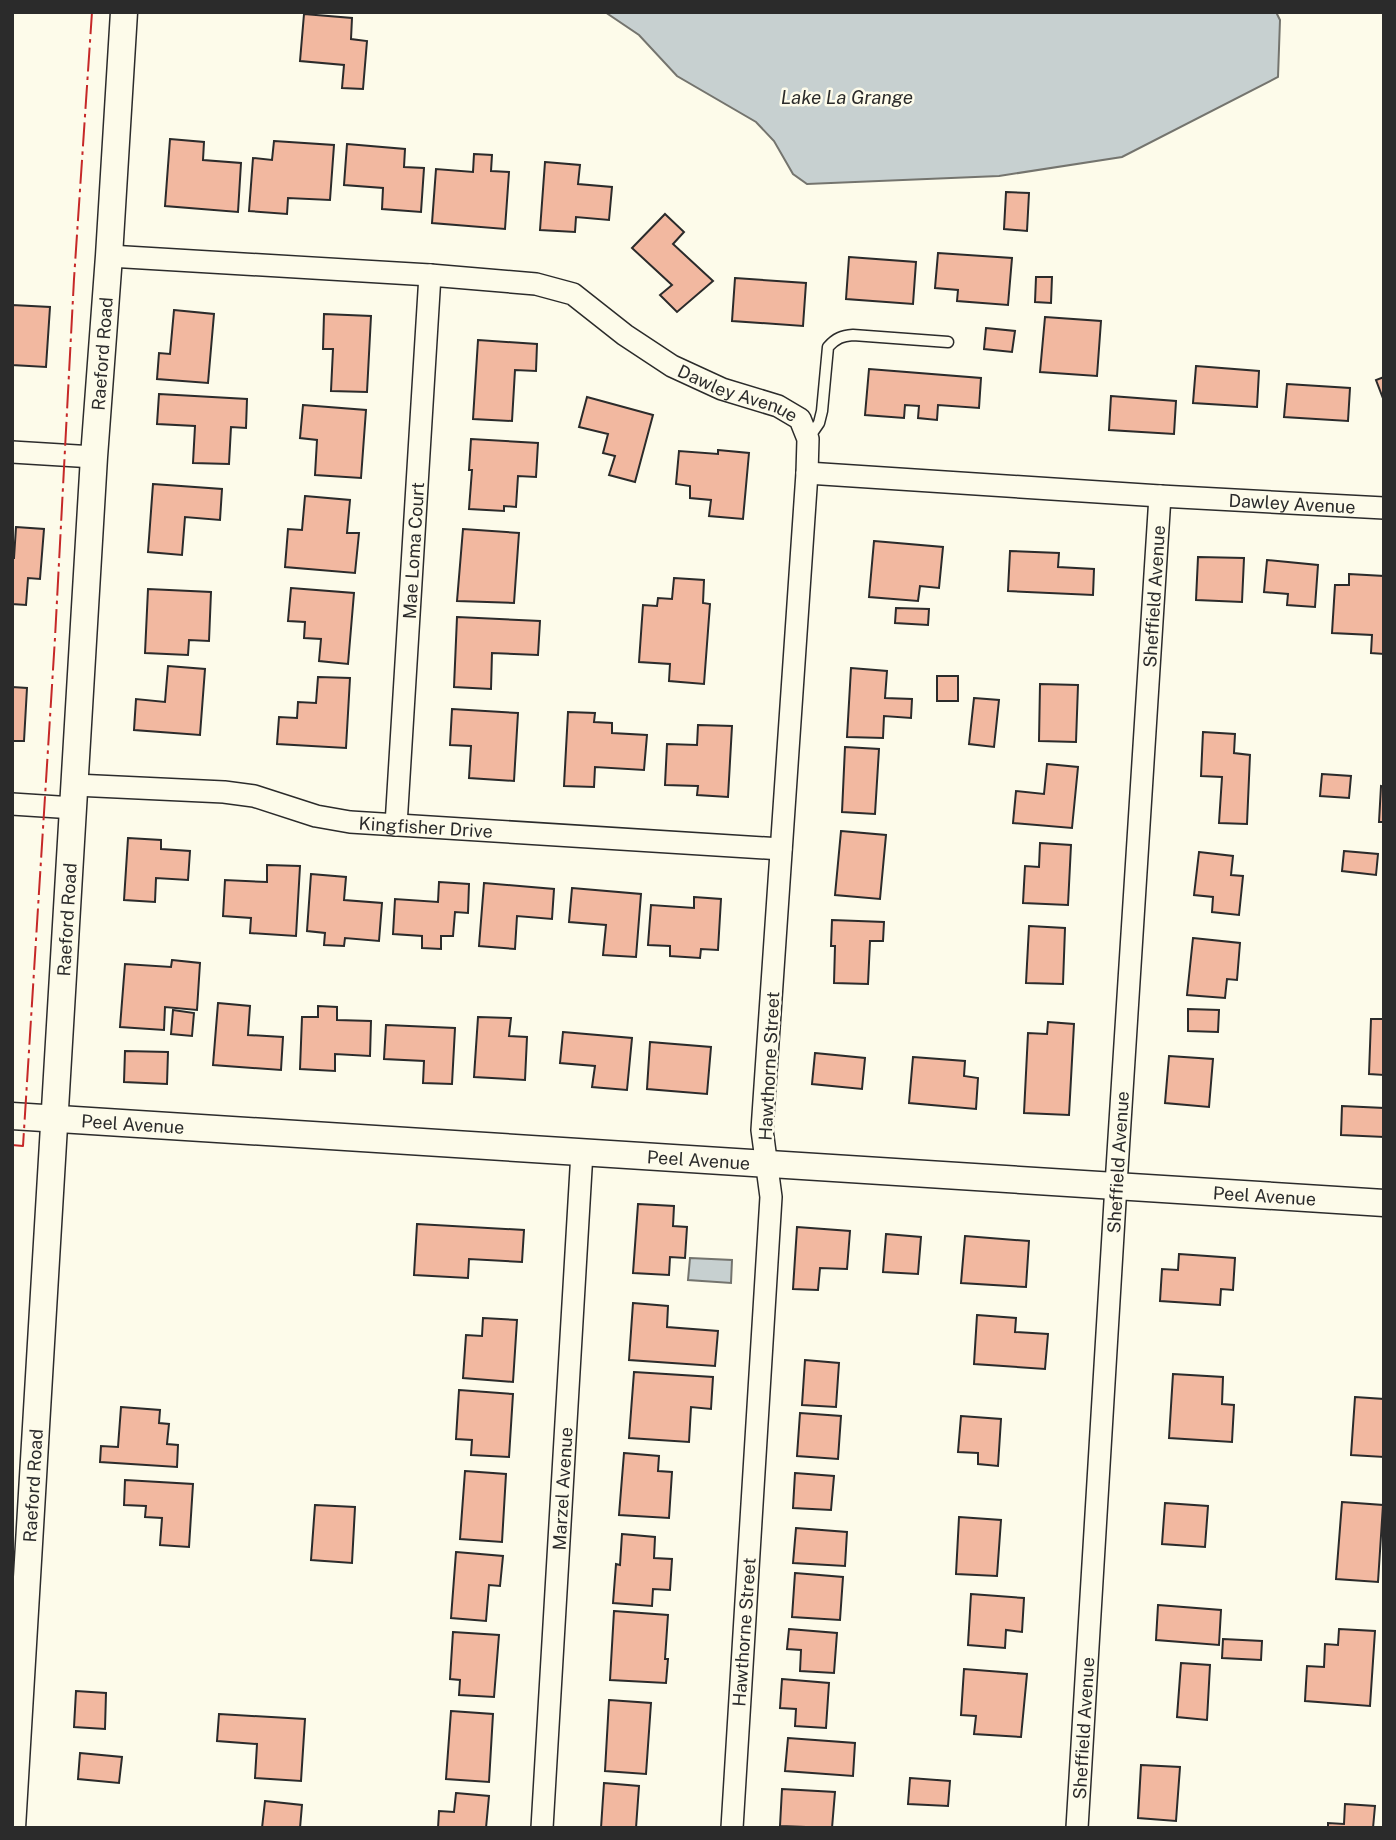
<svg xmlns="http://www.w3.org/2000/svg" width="1396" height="1840" viewBox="0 0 1396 1840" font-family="'Public Sans',sans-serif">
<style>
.water{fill:#c7d0d0;stroke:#74746e;stroke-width:2}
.building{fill:#f2b8a0;stroke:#2b2b2b;stroke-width:2}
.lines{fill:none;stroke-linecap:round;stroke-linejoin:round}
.service-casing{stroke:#2b2b2b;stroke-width:13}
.minor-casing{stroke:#2b2b2b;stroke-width:24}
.tertiary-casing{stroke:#2b2b2b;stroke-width:29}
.service{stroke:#fdfbea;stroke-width:10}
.minor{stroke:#fdfbea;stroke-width:21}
.tertiary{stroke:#fdfbea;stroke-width:26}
.power{stroke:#c62828;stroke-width:2;stroke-dasharray:24 5 3.5 5;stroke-linecap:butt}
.labels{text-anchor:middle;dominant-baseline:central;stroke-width:5;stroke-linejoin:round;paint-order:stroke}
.street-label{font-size:18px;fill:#2b2b2b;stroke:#fdfbea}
.water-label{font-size:19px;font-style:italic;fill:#2b2b2b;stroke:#fdfbea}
</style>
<rect width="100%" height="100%" fill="#fdfbea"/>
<g class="water">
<path d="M605,12H1276L1280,20L1278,77L1122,157L999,176L807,184L793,174L774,141L756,122L677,76L639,35Z"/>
<path d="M690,1258L732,1260L731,1283L688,1280Z"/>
</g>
<g class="building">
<path d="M304,14L352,18L351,39L367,41L363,89L342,88L344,65L300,61Z"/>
<path d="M170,139L204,142L203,160L241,163L238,212L165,206Z"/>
<path d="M274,141L334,145L330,200L288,198L287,214L249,211L253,158L272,160Z"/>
<path d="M347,144L405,149L404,167L424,168L421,212L382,209L383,188L344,185Z"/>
<path d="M474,154L492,155L491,171L509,172L505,229L432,223L436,169L473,172Z"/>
<path d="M545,162L580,165L578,184L612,187L609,220L576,217L575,232L540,230Z"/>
<path d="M1006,192L1029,193L1027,231L1004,229Z"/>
<path d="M665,214L684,232L673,244L713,281L677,312L660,295L672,285L632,248Z"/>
<path d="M938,253L1012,258L1008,305L957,301L958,290L935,288Z"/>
<path d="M849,257L916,262L913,304L846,299Z"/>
<path d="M1036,277H1052L1051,303L1035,302Z"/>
<path d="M735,278L806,283L803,326L732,321Z"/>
<path d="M12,305L50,307L46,367L12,365Z"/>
<path d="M174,310L214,314L208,383L157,379L159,353L170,354Z"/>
<path d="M324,314L371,316L367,392L331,391L333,349H323Z"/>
<path d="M1045,317L1101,321L1097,376L1040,372Z"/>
<path d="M986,328L1015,331L1012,352L984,349Z"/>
<path d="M478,340L537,344L536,371L515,370L512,421L473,419Z"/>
<path d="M1196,366L1259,371L1257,407L1193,403Z"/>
<path d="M869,369L981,378L979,408L938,405L937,420L918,418L919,406L905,405L904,418L865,415Z"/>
<path d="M1384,377V401L1376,380Z"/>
<path d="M1287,384L1350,388L1348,421L1284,417Z"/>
<path d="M159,394L247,399L246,428L231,427L229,464L193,463L195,426L157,424Z"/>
<path d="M1111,396L1176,401L1174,434L1109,430Z"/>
<path d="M587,397L653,415L635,482L609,475L615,456L603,453L608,434L579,427Z"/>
<path d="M303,405L366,410L361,478L315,475L317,440L300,438Z"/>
<path d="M471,439L538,443L536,477L518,476L516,507L504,506V511L469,509L472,470H469Z"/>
<path d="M718,450L749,453L743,519L709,516L711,500L690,498V486L676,484L679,451L718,454Z"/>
<path d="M153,484L222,489L220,520L185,517L182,555L148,552Z"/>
<path d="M305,496L350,500L347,533H359L355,573L285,567L288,529L302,530Z"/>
<path d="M16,527L44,529L40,579L28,578L26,605L12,604V558H14Z"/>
<path d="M463,529L519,533L514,603L457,601Z"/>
<path d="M874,541L943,547L939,588L920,586L918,601L869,597Z"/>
<path d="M1010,551L1059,553L1058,567L1094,569L1093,595L1008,591Z"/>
<path d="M1198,557L1244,558L1242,602L1196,600Z"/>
<path d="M1267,560L1318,565L1315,607L1287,605L1288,594L1264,592Z"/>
<path d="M1349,574L1384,576V654L1371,653L1372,635L1332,633L1335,585H1349Z"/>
<path d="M674,578L704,580L703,603L710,604L704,684L669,681L670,664L639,662L643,605L657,606L658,598L672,599Z"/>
<path d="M291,588L354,593L348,664L319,661L321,639L304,638L305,622L288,621Z"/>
<path d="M148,589L211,592L209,641L189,640L188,655L145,653Z"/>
<path d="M896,608L929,609L928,625L895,623Z"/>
<path d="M457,617L540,621L538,655L492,653L491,689L454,687Z"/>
<path d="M168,666L205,669L200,735L134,730L136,699L165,702Z"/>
<path d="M851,668L887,671L885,698L912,699L911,718L884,716L883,738L847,737Z"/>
<rect x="937" y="676" width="21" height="25"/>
<path d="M318,677L350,678L346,748L277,744L279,717L297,718L298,702L316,703Z"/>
<path d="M1040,684L1078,685L1076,742L1039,741Z"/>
<path d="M12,687L27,688L24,741H12Z"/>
<path d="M974,698L999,700L994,747L969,744Z"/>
<path d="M452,709L518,713L514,781L469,778L471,746L450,745Z"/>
<path d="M568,712L595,713L594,722L612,723V733L647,735L644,770L595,767L594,787L564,786Z"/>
<path d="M698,725L732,726L728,797L697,795L698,786L665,785L667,744L697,745Z"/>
<path d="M1203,732L1235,734L1234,753L1250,755L1247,824L1219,823L1222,777L1201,776Z"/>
<path d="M845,747L879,749L875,814L842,812Z"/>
<path d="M1047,764L1078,767L1072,828L1013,823L1016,791L1044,794Z"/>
<path d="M1322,774L1351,776L1349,798L1320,796Z"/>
<path d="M1381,786L1384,787V822H1379Z"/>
<path d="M841,831L886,835L880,899L835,895Z"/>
<path d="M128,838L161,840V849L190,851L188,880L156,878L155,902L124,900Z"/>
<path d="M1040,843L1071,845L1068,905L1023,903L1025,866L1039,867Z"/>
<path d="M1344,851L1378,854L1376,875L1342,871Z"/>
<path d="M1199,852L1233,856L1231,875L1243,876L1239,915L1212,912L1213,897L1194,895Z"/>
<path d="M267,865L300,866L296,936L250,933L251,918L223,916L225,880L267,882Z"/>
<path d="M311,874L346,877L344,900L382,903L379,941L345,938L344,946L324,945L325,933L307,931Z"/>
<path d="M439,882L469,884L468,913L455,912L453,936H441V949L422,948V936L393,934L395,899L438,902Z"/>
<path d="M484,883L554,889L552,919L517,916L515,949L479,946Z"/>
<path d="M572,888L641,894L636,957L603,955L606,925L569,922Z"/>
<path d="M694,897L721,899L718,950L701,949L700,958L670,956V946L648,945L651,905L694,908Z"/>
<path d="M832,920L884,922L883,941H870L868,984L834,983L835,946H831Z"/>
<path d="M1029,926L1065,928L1063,984L1026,983Z"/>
<path d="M1193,938L1240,943L1237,980L1227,979L1225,998L1187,995Z"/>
<path d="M172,960L200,963L197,1010L165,1007L164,1030L120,1027L125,964L171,967Z"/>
<path d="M218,1003L250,1006L248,1035L283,1037L281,1070L213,1065Z"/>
<path d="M318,1006L337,1007V1020L371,1021L370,1056L335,1054V1071L300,1069L302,1017H318Z"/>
<path d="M1188,1009L1219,1010L1218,1032L1188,1031Z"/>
<path d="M173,1010L194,1013L192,1036L171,1034Z"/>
<path d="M478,1017L511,1018L509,1036L527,1037L525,1080L474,1077Z"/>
<path d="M1371,1019H1384V1075L1369,1074Z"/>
<path d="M1048,1022L1074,1024L1069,1115L1024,1113L1028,1033L1047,1034Z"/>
<path d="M386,1025L455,1028L452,1084L423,1083L424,1061L384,1059Z"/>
<path d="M563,1032L632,1038L627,1090L592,1087L595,1066L560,1063Z"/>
<path d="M650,1042L711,1047L707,1094L647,1089Z"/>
<path d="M125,1051L168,1052L167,1084L124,1082Z"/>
<path d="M815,1053L865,1058L862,1089L812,1084Z"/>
<path d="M1169,1056L1213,1059L1209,1107L1165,1103Z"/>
<path d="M913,1057L965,1061L964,1076L978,1078L976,1109L909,1103Z"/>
<path d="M1342,1106L1384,1108V1137L1341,1135Z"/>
<path d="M638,1204L674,1206L673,1226L687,1227L685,1258L670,1257L669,1275L633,1273Z"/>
<path d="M417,1224L524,1230L522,1262L469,1259L468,1278L414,1275Z"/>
<path d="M797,1227L850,1231L847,1269L820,1268L818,1290L793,1289Z"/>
<path d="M886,1234L921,1237L918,1274L883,1272Z"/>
<path d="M965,1236L1029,1241L1026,1287L961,1283Z"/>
<path d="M1179,1254L1235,1258L1233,1290L1221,1289L1220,1305L1160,1301L1162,1269L1178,1270Z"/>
<path d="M633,1303L668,1306L667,1327L718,1331L715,1366L629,1360Z"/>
<path d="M977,1315L1016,1318L1015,1332L1048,1334L1045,1369L974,1364Z"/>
<path d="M483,1318L517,1320L513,1382L463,1378L466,1335L482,1336Z"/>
<path d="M805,1360L839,1363L836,1407L802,1405Z"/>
<path d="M634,1372L713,1377L711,1409L691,1407L689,1442L629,1438Z"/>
<path d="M1173,1374L1223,1377L1222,1404L1234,1405L1232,1442L1169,1438Z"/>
<path d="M459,1390L513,1394L509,1457L471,1455L472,1440L456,1439Z"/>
<path d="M1355,1397L1384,1399V1457L1351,1455Z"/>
<path d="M121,1407L160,1410L159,1423L169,1424L167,1444L178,1445L177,1467L100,1462L101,1446L118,1447Z"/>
<path d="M800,1413L841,1416L838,1459L797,1456Z"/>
<path d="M961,1416L1001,1419L998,1466L978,1464V1453L958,1452Z"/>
<path d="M624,1453L659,1456L658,1471L672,1472L669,1518L619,1515Z"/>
<path d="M465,1471L506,1474L502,1542L460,1539Z"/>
<path d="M795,1473L834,1476L831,1510L793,1508Z"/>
<path d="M125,1480L193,1484L189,1547L160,1545L162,1518L145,1517L146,1506L124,1505Z"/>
<path d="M1342,1502L1383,1505L1378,1582L1336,1579Z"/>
<path d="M1165,1503L1208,1506L1205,1547L1162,1544Z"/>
<path d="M315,1505L355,1507L352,1563L311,1560Z"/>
<path d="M959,1517L1001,1520L997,1576L956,1574Z"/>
<path d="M796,1528L847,1532L845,1566L793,1563Z"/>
<path d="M622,1534L655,1537L654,1558L672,1559L670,1590L653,1589L652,1606L613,1603L616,1564L620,1565Z"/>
<path d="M456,1552L503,1556L500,1586L489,1585L486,1621L451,1618Z"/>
<path d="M795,1573L843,1577L840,1620L792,1617Z"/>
<path d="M971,1594L1024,1598L1022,1632L1006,1630L1005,1648L968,1645Z"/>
<path d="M1158,1605L1221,1610L1219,1645L1156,1640Z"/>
<path d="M614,1611L668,1615L665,1659H668L666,1683L610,1680Z"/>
<path d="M789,1629L837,1633L834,1673L800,1671L801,1650L787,1649Z"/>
<path d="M1339,1629L1375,1631L1370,1706L1305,1701L1307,1666L1324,1667L1325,1644L1338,1645Z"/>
<path d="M453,1632L499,1635L494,1697L459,1695L460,1680L450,1679Z"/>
<path d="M1223,1639L1262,1641L1261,1660L1222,1658Z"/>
<path d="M1181,1663L1210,1665L1207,1720L1177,1717Z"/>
<path d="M964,1669L1027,1674L1021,1737L974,1734L976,1716L961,1715Z"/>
<path d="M782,1679L829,1683L826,1728L795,1726L796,1709L780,1708Z"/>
<path d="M76,1691L106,1693L105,1729L74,1727Z"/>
<path d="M609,1700L651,1703L646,1774L605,1771Z"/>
<path d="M451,1711L493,1714L489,1782L446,1779Z"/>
<path d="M219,1714L305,1719L301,1781L255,1778L257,1744L217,1741Z"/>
<path d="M788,1738L855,1743L853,1776L785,1771Z"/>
<path d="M80,1753L122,1757L119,1783L78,1779Z"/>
<path d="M1141,1765L1180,1767L1176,1821L1138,1818Z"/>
<path d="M910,1778L950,1781L948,1806L908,1804Z"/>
<path d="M604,1783L639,1786L636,1828H601Z"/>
<path d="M782,1789L835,1792L832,1828L780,1826Z"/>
<path d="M456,1793L489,1796L486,1828H438L439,1811L454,1812Z"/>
<path d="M265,1801L302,1805L300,1828H262Z"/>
<path d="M1345,1804L1375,1806L1373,1828H1328V1823L1344,1824Z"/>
</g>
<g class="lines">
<g class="service-casing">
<path id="service" d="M808,439L819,423L822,411L828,347C836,338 842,336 853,335L948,342"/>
</g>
<g class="minor-casing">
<g id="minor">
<path id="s1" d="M109,256L430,275L536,284L573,294L625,335L672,366L722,389L778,406L800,419L808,439L807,473L762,1130L771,1197L732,1828"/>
<path d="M12,452L94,457"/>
<path id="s2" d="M807,473L1160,496L1384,508"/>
<path id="s3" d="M75,785L224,792L254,796L316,816L350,822L781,849"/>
<path d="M12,804L74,808"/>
<path id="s4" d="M396,825L430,275"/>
<path id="s5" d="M542,1828L582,1152"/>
<path id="s6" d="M1077,1828L1116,1185L1160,496"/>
</g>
</g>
<g class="tertiary-casing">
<g id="tertiary">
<path id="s7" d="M12,1116L1384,1203"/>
<path id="s8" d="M12,1828L94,457L109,256L124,12"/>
</g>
</g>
<use href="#service" class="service"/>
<use href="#minor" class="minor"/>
<use href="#tertiary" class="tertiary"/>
<path class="power" d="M12,1145L23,1146L55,638L74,279L92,12"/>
</g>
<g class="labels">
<g class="street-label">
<text stroke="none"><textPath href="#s8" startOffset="1477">Raeford Road</textPath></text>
<text stroke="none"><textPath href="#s1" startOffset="660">Dawley Avenue</textPath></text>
<text stroke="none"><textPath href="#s2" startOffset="486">Dawley Avenue</textPath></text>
<text stroke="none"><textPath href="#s4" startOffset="275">Mae Loma Court</textPath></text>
<text stroke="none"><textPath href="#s6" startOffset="1234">Sheffield Avenue</textPath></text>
<text stroke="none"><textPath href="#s3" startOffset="355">Kingfisher Drive</textPath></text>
<text stroke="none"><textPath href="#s8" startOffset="910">Raeford Road</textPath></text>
<text transform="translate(769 1066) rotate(-87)">Hawthorne Street</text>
<text stroke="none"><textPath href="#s7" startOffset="121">Peel Avenue</textPath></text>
<text stroke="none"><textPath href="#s7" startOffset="688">Peel Avenue</textPath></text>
<text stroke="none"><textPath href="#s6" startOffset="667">Sheffield Avenue</textPath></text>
<text stroke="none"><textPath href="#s7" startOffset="1255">Peel Avenue</textPath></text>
<text stroke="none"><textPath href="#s8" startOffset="343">Raeford Road</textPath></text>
<text stroke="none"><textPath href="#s5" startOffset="340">Marzel Avenue</textPath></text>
<text transform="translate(744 1632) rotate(-86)">Hawthorne Street</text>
<text stroke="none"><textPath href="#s6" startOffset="100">Sheffield Avenue</textPath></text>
</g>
<g class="water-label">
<text x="847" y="97">Lake La Grange</text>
</g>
</g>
<rect width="1396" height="1840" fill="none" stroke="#2b2b2b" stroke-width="28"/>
</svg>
